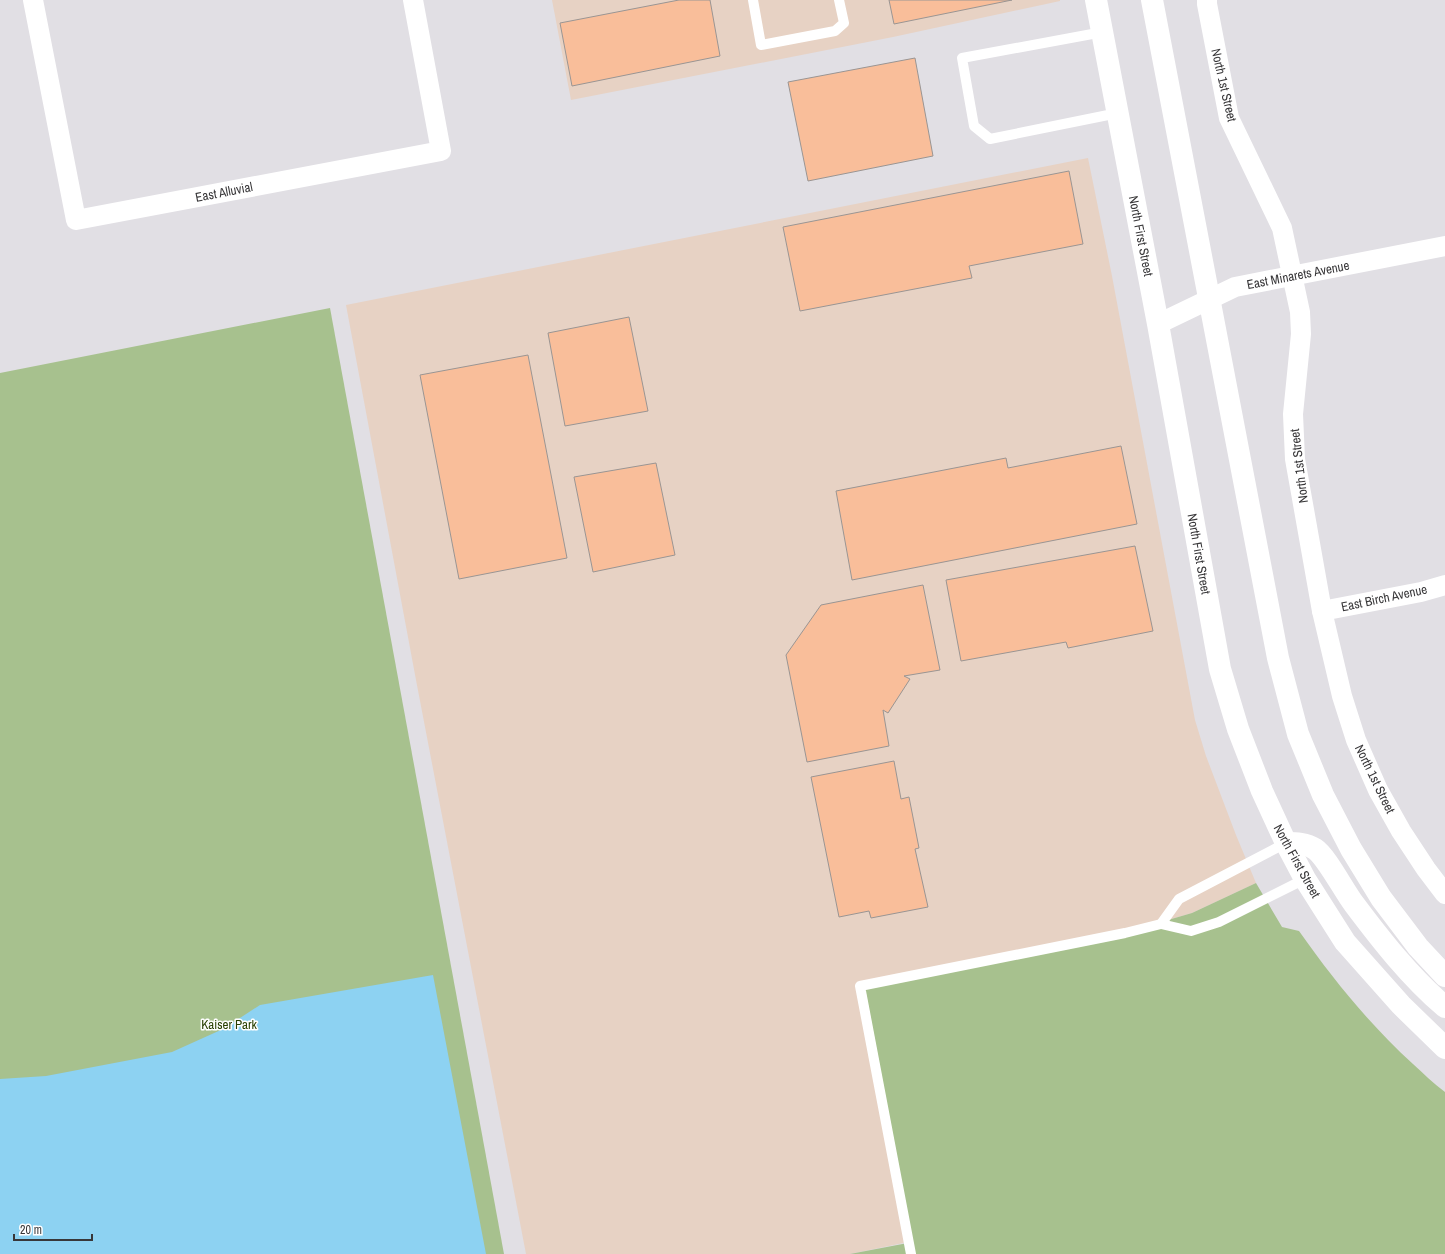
<svg xmlns="http://www.w3.org/2000/svg" width="1445" height="1254" viewBox="0 0 1445 1254" font-family="'Archivo Narrow',sans-serif">
<style>
.commercial{fill:#e7d2c4}
.green{fill:#a7c18e}
.water{fill:#8dd2f2}
.building{fill:#f9be9a;stroke:#9a9593}
.lines{fill:none;stroke-linecap:round;stroke-linejoin:round}
.service{stroke:#fff;stroke-width:10}
.minor{stroke:#fff;stroke-width:20}
.secondary{stroke:#fff;stroke-width:22}
.labels{text-anchor:middle;dominant-baseline:central;stroke-width:3;stroke-linejoin:round;paint-order:stroke}
.street-label{font-size:13px;fill:#383739;stroke:#fff}
.park-label{font-size:13px;fill:#273f00;stroke:#fff}
</style>
<rect width="100%" height="100%" fill="#e1dfe4"/>
<g class="commercial">
<path d="M552,0H1060V1L893,37L571,100Z"/>
<path d="M1088,158L1112,276L1195,720L1206,756L1236,835L1256,883L1192,913L1144,927L913,1241L850,1254H526L416,680L346,305Z"/>
</g>
<g class="green">
<path d="M330,308L504,1254H0V373Z"/>
<path d="M1256,883L1282,927L1299,931C1333,979 1369,1024 1413,1064C1423,1073 1434,1084 1445,1092V1254H850L913,1242L864,983L1144,927L1192,913Z"/>
</g>
<path class="water" d="M433,975L486,1254H0V1079L46,1076L172,1052L223,1029L260,1005Z"/>
<g class="building">
<path d="M679,0H710L720,56L572,86L560,23Z"/>
<path d="M889,0H1012L894,24Z"/>
<path d="M915,58L933,156L808,181L788,82Z"/>
<path d="M1069,171L1083,244L969,266L972,278L800,311L783,227Z"/>
<path d="M629,317L648,411L565,426L548,333Z"/>
<path d="M528,355L567,558L459,579L420,375Z"/>
<path d="M1121,446L1137,524L852,580L836,491L1006,458L1008,468Z"/>
<path d="M656,463L675,555L593,572L574,477Z"/>
<path d="M1135,546L1153,631L1068,648L1066,642L961,661L946,580Z"/>
<path d="M923,585L940,670L904,676L910,679L888,713L883,710L889,746L807,762L786,655L821,605Z"/>
<path d="M894,761L901,799L909,797L919,848L915,849L928,907L871,918L869,911L839,917L811,777Z"/>
</g>
<g class="lines">
<g class="service">
<path d="M753,0L761,45L835,31L844,23L839,0"/>
<path d="M1103,32L962,58L974,126L990,139L1118,113"/>
<path d="M1286,843L1179,899L1161,924L1191,931L1219,922L1305,879"/>
<path d="M911,1254L860,986L1125,933L1161,924"/>
</g>
<g class="minor">
<path d="M33,0L76,220L441,151L413,0"/>
<path d="M1207,0V4L1229,118L1282,228L1300,312L1301,334L1293,414L1295,459L1322,611L1342,696L1356,740L1378,790L1401,831L1426,869L1445,894"/>
<path d="M1158,324L1235,287L1445,246"/>
<path d="M1322,611L1421,592L1445,585"/>
</g>
<g class="secondary">
<path d="M1096,0L1158,324L1220,669L1238,729L1262,791L1286,843L1305,879L1345,942L1401,1005L1445,1048"/>
<path d="M1152,0L1278,658L1298,734L1323,795L1351,849L1381,898L1418,947L1445,976"/>
<path d="M1286,843C1296,843 1306,843 1315,849C1326,856 1344,891 1354,904C1381,940 1410,977 1445,1007"/>
</g>
</g>
<g class="labels">
<g class="street-label">
<text transform="translate(1224 85) rotate(77)">North 1st Street</text>
<text transform="translate(224 192) rotate(-11)">East Alluvial</text>
<text transform="translate(1141 236) rotate(79)">North First Street</text>
<text transform="translate(1298 275) rotate(-11)">East Minarets Avenue</text>
<text transform="translate(1299 466) rotate(-97)">North 1st Street</text>
<text transform="translate(1199 554) rotate(80)">North First Street</text>
<text transform="translate(1384 598) rotate(-12)">East Birch Avenue</text>
<text transform="translate(1375 779) rotate(64)">North 1st Street</text>
<text transform="translate(1297 861) rotate(61)">North First Street</text>
</g>
<g class="park-label">
<text x="229" y="1024">Kaiser Park</text>
</g>
</g>
<path d="M14 1234v6h78v-6" fill="none" stroke="#383739" stroke-width="2"/>
<text x="20" y="1234" font-size="12" fill="#383739" stroke="#ffffff" stroke-width="3" paint-order="stroke">20 m</text>
</svg>
